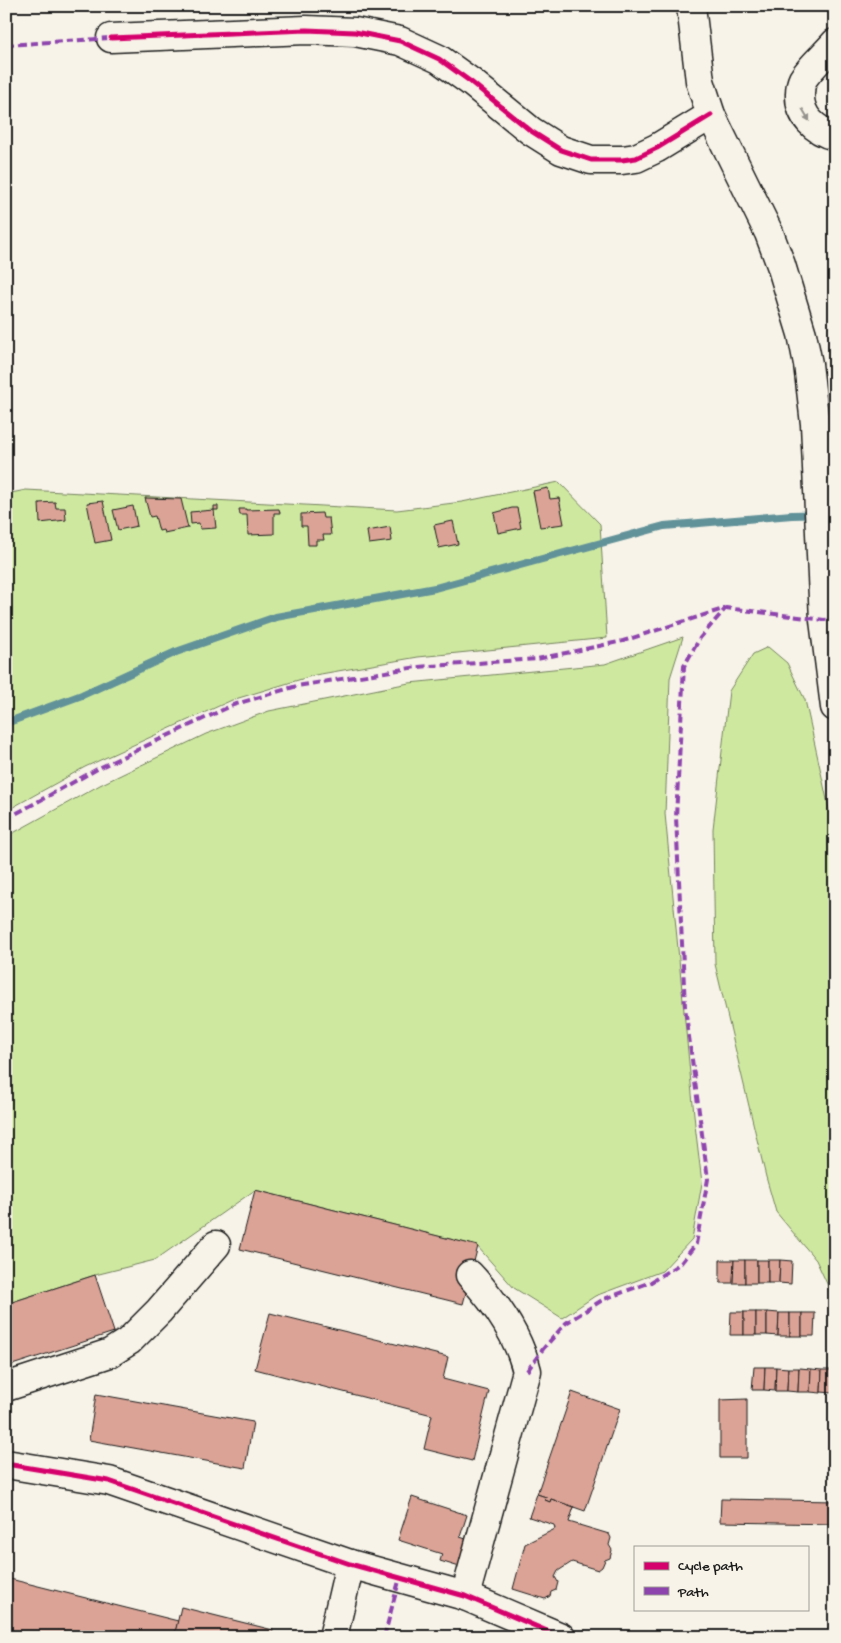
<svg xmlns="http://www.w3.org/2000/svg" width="841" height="1643" viewBox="0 0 841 1643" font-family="'Gochi Hand',sans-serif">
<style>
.green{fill:#cee99f;stroke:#75825e}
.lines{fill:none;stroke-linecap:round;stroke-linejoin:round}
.stream{stroke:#629299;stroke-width:8}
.building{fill:#dba396;stroke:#1c1c1c}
.minor-casing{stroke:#1c1c1c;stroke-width:31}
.major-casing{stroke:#1c1c1c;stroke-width:31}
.minor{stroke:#f7f3e8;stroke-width:28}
.major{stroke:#f7f3e8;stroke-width:28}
.quiet{stroke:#8e44ad;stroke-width:4;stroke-dasharray:8 4;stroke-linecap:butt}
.cycleway-casing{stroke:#f7f3e8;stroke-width:8}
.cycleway{stroke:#d6006c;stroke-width:5}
.oneway{fill:#94928c}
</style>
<rect width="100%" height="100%" fill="#f7f3e8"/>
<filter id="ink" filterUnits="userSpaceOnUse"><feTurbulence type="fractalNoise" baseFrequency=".02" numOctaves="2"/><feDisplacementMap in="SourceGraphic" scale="10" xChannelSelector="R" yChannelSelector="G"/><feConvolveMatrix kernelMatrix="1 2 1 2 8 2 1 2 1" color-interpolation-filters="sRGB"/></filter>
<g filter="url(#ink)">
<g class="green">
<path d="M559,482L600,524L607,638L418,657L315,675L232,700L85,767L6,811V494L26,490L397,510L462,502Z"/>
<path d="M683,637L670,678L665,814L695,1125L702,1183L692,1239L662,1271L595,1296L562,1318L514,1288L477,1246L255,1190L155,1260L95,1275L6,1304V837L100,785L206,734L269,711L409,683L605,664Z"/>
<path d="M768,647L787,663L805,700L835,836V1301L816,1260L776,1212L766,1177L715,964L713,829L729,691L753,654Z"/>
</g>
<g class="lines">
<path class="stream" d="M6,723L82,695L176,652L276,617L435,588L664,526L792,515L835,514"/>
</g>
<g class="building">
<path d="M548,488L550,499L559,498L564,524L540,527L533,491Z"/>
<path d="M145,498L181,499L188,528L164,533L163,530L159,531L155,516L150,517Z"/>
<path d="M103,501L111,540L95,543L87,503Z"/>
<path d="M55,502L56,508H65L66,520L40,523L39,503Z"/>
<path d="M133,506L137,526L118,530L113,510Z"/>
<path d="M214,506H218V510H214L216,528L200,529L199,523L191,524L190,512L214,510Z"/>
<path d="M512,508H517L521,528L498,533L494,513Z"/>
<path d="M239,509H246V510L279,509L280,513H274V534L248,535L247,515H240Z"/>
<path d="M322,513L323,518H329L331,535H323L324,540H316V545H308L307,526H301V514Z"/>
<path d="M453,521L458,544L439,548L434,525Z"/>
<path d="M390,527L392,541L369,544L367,531Z"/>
<path d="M255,1190L478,1246L463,1304L240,1249Z"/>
<path d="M720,1260H734L733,1283H720Z"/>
<path d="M734,1260H745V1283H733Z"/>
<rect x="745" y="1260" width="12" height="23"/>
<rect x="757" y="1260" width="11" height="23"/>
<path d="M768,1260H780L779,1283H768Z"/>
<path d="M780,1260L792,1261L791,1284L779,1283Z"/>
<path d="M95,1275L114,1332L6,1367V1304Z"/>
<path d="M731,1312H744V1335H730Z"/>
<rect x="744" y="1312" width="12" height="23"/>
<rect x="756" y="1312" width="11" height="23"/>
<path d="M767,1312L779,1313L778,1336L767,1335Z"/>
<path d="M270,1313L448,1357L443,1379L489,1391L472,1461L424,1449L432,1415L255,1369Z"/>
<path d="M779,1313H790V1336H778Z"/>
<rect x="790" y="1313" width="12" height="23"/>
<path d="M802,1313H815L814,1336H802Z"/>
<path d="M754,1367H765L764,1390H752Z"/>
<path d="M765,1367H776L775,1391L764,1390Z"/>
<path d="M776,1367L788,1368L787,1391H775Z"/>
<path d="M788,1368H799L798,1392L787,1391Z"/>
<path d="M799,1368L811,1369L810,1392H798Z"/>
<path d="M811,1369L822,1370L821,1393L810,1392Z"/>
<path d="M822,1370H834L833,1393L821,1392Z"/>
<path d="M572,1392L620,1409L585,1511L551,1499L550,1502L545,1500L546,1497L537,1494Z"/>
<path d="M96,1394L253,1422L245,1468L89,1440Z"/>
<path d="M747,1399V1458H720V1400Z"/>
<path d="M537,1494L546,1497L545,1500L550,1502L551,1499L574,1507L569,1522L609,1534L611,1538L609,1545L612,1550L610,1558L605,1560L602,1567L598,1570L572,1562L558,1571L555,1577L558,1582L556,1590L551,1592L550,1596L545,1599L513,1589L525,1544L555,1529L554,1525L529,1517Z"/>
<path d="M412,1497L467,1515L460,1537L475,1542L466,1569L440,1561L442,1554L398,1540Z"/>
<path d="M721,1499L835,1501V1524L720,1522Z"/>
<path d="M6,1578L178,1621L174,1637H6Z"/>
<path d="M181,1607L273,1630L272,1637H174Z"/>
</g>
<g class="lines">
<g class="minor-casing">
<g id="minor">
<path d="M111,38L306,30L355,32L400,41L439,59L471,82L531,131L561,150L591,160H622L636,158L657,148L711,115"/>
<path d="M835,43C825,55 811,66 803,79C801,83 800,90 800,94C799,116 815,131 835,136"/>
<path d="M6,1387L110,1353L129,1341L159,1311L216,1245"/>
<path d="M6,1464L109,1481L350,1564L465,1596L561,1637"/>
<path d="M465,1596L527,1371C518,1334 496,1303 470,1275"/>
<path d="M333,1637L350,1564"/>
</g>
</g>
<g class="major-casing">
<path id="major" d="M691,6L700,81L711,115L769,233L781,265L802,334L808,364L815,424L824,620L835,707"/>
</g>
<use href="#minor" class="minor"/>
<use href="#major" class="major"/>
<g class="quiet">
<path d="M6,45L111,38"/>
<path d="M6,819L101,767L233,705L297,686L417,667L537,659L623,641L726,608L824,620L835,619"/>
<path d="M527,1371L543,1349L566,1323L604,1299L651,1282L681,1263L696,1244L708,1179L685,1007L676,817L684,666L700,638L726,608"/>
<path d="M384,1637L400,1577"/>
</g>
<g class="cycleway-casing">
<g id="cycleway">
<path d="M111,38L306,30L355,32L400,41L439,59L471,82L531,131L561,150L591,160H622L636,158L657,148L711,115"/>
<path d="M6,1464L109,1481L350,1564L465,1596L561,1637"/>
</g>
</g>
<use href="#cycleway" class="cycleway"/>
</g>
<defs><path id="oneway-solid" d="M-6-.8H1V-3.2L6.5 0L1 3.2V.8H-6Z" transform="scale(1.25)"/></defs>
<use class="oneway" href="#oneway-solid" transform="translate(806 115) rotate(60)"/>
</g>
<rect width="841" height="1643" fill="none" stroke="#f7f3e8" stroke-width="25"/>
<rect x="12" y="12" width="816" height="1618" fill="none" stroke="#1c1c1c" stroke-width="2" filter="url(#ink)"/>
<rect x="634" y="1546" width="175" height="65" fill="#f7f3e8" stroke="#9f9d96"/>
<rect x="644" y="1562" width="25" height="8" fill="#d6006c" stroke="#9f9d96"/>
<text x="678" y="1570" font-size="15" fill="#1c1c1c">Cycle path</text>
<rect x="644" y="1587" width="25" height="8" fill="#8e44ad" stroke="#9f9d96"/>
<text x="678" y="1596" font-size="15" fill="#1c1c1c">Path</text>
</svg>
